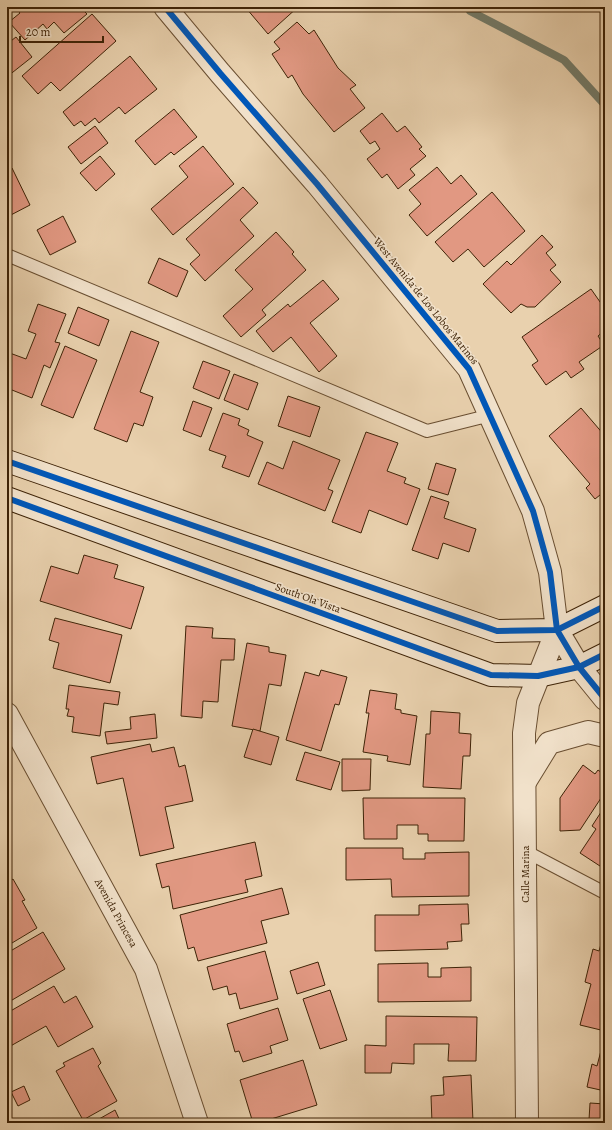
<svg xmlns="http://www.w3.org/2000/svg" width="612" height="1130" viewBox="0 0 612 1130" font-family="Alegreya,serif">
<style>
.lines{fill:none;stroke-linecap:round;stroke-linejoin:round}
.stream{stroke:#737c6b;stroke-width:8}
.building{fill:#e19882;stroke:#3e2307}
.service-casing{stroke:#694e31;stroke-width:14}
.minor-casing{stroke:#694e31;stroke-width:24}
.tertiary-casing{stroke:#694e31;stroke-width:24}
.secondary-casing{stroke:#3e2307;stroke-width:24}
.service{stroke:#f1e1ca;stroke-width:12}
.minor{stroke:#f1e1ca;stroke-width:22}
.tertiary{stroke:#f1e1ca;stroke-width:22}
.secondary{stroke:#f1e1ca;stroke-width:22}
.cycleway-casing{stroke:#f1e1ca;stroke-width:8}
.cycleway{stroke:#0057b8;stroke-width:6}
.labels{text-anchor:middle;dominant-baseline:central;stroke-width:3.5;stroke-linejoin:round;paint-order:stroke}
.street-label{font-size:11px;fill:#3e2307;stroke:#f1e1ca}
</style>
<rect width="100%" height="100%" fill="#e9d1ae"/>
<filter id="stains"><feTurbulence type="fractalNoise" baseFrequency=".005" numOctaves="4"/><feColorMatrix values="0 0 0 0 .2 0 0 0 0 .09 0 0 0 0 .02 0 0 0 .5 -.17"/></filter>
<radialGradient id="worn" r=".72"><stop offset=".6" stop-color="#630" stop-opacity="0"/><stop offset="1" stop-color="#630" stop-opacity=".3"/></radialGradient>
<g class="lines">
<path class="stream" d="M469,7L470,11L564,60L605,105"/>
</g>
<g class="building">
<path d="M15,7H80L87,14L64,33L54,22L47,29L43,24L25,40L9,22L20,13Z"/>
<path d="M247,7H298L268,34L246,8Z"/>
<path d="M92,14L116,41L60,91L51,82L38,94L22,76Z"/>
<path d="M297,22L309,34L314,30L338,68L356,85L350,89L365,108L334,132L303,94L292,75L288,78L272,54L280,49L274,42Z"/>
<path d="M16,37L32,57L8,76L7,44Z"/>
<path d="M130,56L157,89L125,114L119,107L99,123L95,118L85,126L81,121L74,126L63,112Z"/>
<path d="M174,109L197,137L174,155L171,152L155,165L135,141Z"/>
<path d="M382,113L397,132L405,126L422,147L419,149L426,156L410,169L415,175L398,189L387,174L382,178L367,159L380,149L375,141L370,144L360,131Z"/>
<path d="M95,126L108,143L81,164L68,147Z"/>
<path d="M203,146L234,184L173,235L151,209L188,177L179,166Z"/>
<path d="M100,156L115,174L96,191L80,173Z"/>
<path d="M437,167L451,184L461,175L477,194L427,236L409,215L421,204L409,190Z"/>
<path d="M12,168L30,205L7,217V172Z"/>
<path d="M243,187L258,203L240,220L254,236L205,281L190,264L200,255L186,239Z"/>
<path d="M492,192L525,231L484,267L468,249L453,262L435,242Z"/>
<path d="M63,216L76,242L50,255L37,230Z"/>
<path d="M276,232L294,252L292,254L306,270L262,310L266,315L241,337L223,316L253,289L235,270Z"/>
<path d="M542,235L553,247L546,253L556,265L550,270L561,282L535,307H527L521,304L511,313L483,284L507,261L511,265Z"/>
<path d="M159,258L188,271L177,297L148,283Z"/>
<path d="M323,280L339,299L310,323L337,356L319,372L291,337L273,352L256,331L288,304L290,307Z"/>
<path d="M591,289L605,309V330L598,336L604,345L579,362L584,369L571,378L566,371L546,385L532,365L538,361L522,337Z"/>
<path d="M38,304L66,314L55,342L60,343L50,368L44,365L32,398L7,388V352L26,359L36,334L28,331Z"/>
<path d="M78,307L109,320L99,346L68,333Z"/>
<path d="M131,331L159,342L140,392L153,397L143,426L134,423L127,442L94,429Z"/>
<path d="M65,346L97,360L73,418L41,405Z"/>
<path d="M203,361L230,371L219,399L193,388Z"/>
<path d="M234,374L258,383L248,410L224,400Z"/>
<path d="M288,396L320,407L310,437L278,426Z"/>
<path d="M193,401L212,408L201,437L183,430Z"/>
<path d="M581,408L605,436V501L600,495L595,499L586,488L590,484L549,436Z"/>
<path d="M223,413L240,419L238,425L249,430L247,435L263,442L249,477L222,467L226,456L209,450Z"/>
<path d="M366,432L398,443L387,471L406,478L404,483L420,489L407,525L369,510L361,533L332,522Z"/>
<path d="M293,441L340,460L328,489L333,491L325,511L258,484L267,462L283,469Z"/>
<path d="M436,463L456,469L448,495L428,489Z"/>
<path d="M431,496L449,502L444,518L476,529L469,552L443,543L438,559L412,550Z"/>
<path d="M84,555L118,565L114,578L144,587L131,629L40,601L51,566L78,574Z"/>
<path d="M55,618L122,635L110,683L53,668L59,643L49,640Z"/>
<path d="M186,626L213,628L212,638L235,639L234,660H221L218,702L203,701L202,718L181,716Z"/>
<path d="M247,643L269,647V652L286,655L281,686L269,684L260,731L232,726Z"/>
<path d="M321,670L347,677L339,705L335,704L321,751L286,740L305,672L319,676Z"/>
<path d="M69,685L120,692L118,705L104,703L100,736L72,732L74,717L67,716L69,709H66Z"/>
<path d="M370,690L397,694L395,709L401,710V713L417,716L410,765L387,761L388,756L363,752L369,713H366Z"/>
<path d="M431,711L460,713L459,733L471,734L470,756H463L461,789L423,787L426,734H430Z"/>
<path d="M155,714L157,738L107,744L105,732L131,729L130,717Z"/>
<path d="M253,729L279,737L271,765L244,757Z"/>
<path d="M150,744L152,752L174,747L179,767L185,765L193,801L165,807L174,848L140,856L123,778L97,784L91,757Z"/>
<path d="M305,752L340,762L331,790L296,780Z"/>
<path d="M342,759H371L370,790L342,791Z"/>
<path d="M583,765L595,774L598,770L605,775V792L580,830L560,831V798Z"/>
<path d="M363,798H465L464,841H428V834H418V825H397V839H364Z"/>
<path d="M605,806V865L603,868L580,853L596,829L592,826Z"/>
<path d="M255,842L262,876L245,880L248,892L173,909L169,886L162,888L156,864Z"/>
<path d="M346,848H403V859H425V853L469,852V896L392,897L391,879L346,880Z"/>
<path d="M13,879L25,900L22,901L37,928L7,946V883Z"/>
<path d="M282,888L289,914L261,921L267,943L198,961L194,947L188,949L180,915Z"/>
<path d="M468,904L469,924H461L462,941L447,942L448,949L375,951V915H419V905Z"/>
<path d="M605,930V1031L580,1025L591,984L585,982L593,949L599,951Z"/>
<path d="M43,932L65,969L7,1003V953Z"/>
<path d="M265,951L278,999L240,1009L236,993L229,995L227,986L213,990L207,967Z"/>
<path d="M318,962L325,985L297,994L290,971Z"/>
<path d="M428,963V977H441V968L471,967V1001L378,1002V964Z"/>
<path d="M54,986L64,1003L76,996L93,1027L58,1047L46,1026L7,1048V1013Z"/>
<path d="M330,990L347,1040L320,1049L303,999Z"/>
<path d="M278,1008L288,1040L270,1046L272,1053L243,1062L239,1051L235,1052L227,1024Z"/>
<path d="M386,1016L477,1017L476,1061H448L449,1044H414V1064L392,1063L391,1073H365V1045L386,1046Z"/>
<path d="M604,1039L605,1040V1091L587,1087L592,1064L597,1066Z"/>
<path d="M93,1048L101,1063L98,1066L117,1101L83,1120L56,1071L65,1066L63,1063Z"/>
<path d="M303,1060L317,1105L258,1123H253L240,1080Z"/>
<path d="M471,1075L473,1122L432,1123L431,1096L444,1095L443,1077Z"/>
<path d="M24,1086L30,1100L18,1106L11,1092Z"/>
<path d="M590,1103L605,1104V1123H583V1119L589,1120Z"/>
<path d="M115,1110L121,1123H92Z"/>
</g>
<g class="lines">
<g class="service-casing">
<g id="service">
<path d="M7,255L427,431L491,415"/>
<path d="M525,851L605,893"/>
</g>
</g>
<g class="minor-casing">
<g id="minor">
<path d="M7,714L146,969L197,1123"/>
<path d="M527,1123L524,733L528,703L557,630"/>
</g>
</g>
<g class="tertiary-casing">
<g id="tertiary">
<path d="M165,7L220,73L317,184L469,369L533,511L550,572L557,630L579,667L605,699"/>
<path d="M525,782L549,743L588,732L605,736"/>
</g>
</g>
<g class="secondary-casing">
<g id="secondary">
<path d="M7,461L497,631L557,630L605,606"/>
<path d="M7,498L491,675L538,676L579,667L605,654"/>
</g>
</g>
<use href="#service" class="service"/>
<use href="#minor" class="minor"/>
<use href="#tertiary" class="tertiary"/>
<use href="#secondary" class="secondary"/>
<g class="cycleway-casing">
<g id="cycleway">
<path d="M165,7L220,73L317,184L469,369L533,511L550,572L557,630L579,667L605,699"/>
<path d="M7,461L497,631L557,630L605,606"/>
<path d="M7,498L491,675L538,676L579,667L605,654"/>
</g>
</g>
<use href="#cycleway" class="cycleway"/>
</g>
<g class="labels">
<g class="street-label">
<text transform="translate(426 301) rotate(51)">West Avenida de Los Lobos Marinos</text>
<text transform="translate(308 598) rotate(20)">South Ola Vista</text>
<text transform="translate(525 874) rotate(-90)">Calle Marina</text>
<text transform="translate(116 913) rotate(61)">Avenida Princesa</text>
</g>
</g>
<rect width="612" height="1130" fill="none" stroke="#e9d1ae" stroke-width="24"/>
<rect x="8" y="8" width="596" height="1114" fill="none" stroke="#3e2307" stroke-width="2"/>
<rect x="12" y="12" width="588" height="1106" fill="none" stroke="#3e2307"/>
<path d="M20 36v6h83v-6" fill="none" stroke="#3e2307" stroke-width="2"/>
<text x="26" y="36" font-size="12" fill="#3e2307" stroke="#f1e1ca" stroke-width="3" paint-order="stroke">20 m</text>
<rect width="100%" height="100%" filter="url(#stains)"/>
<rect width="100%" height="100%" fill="url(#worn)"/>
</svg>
